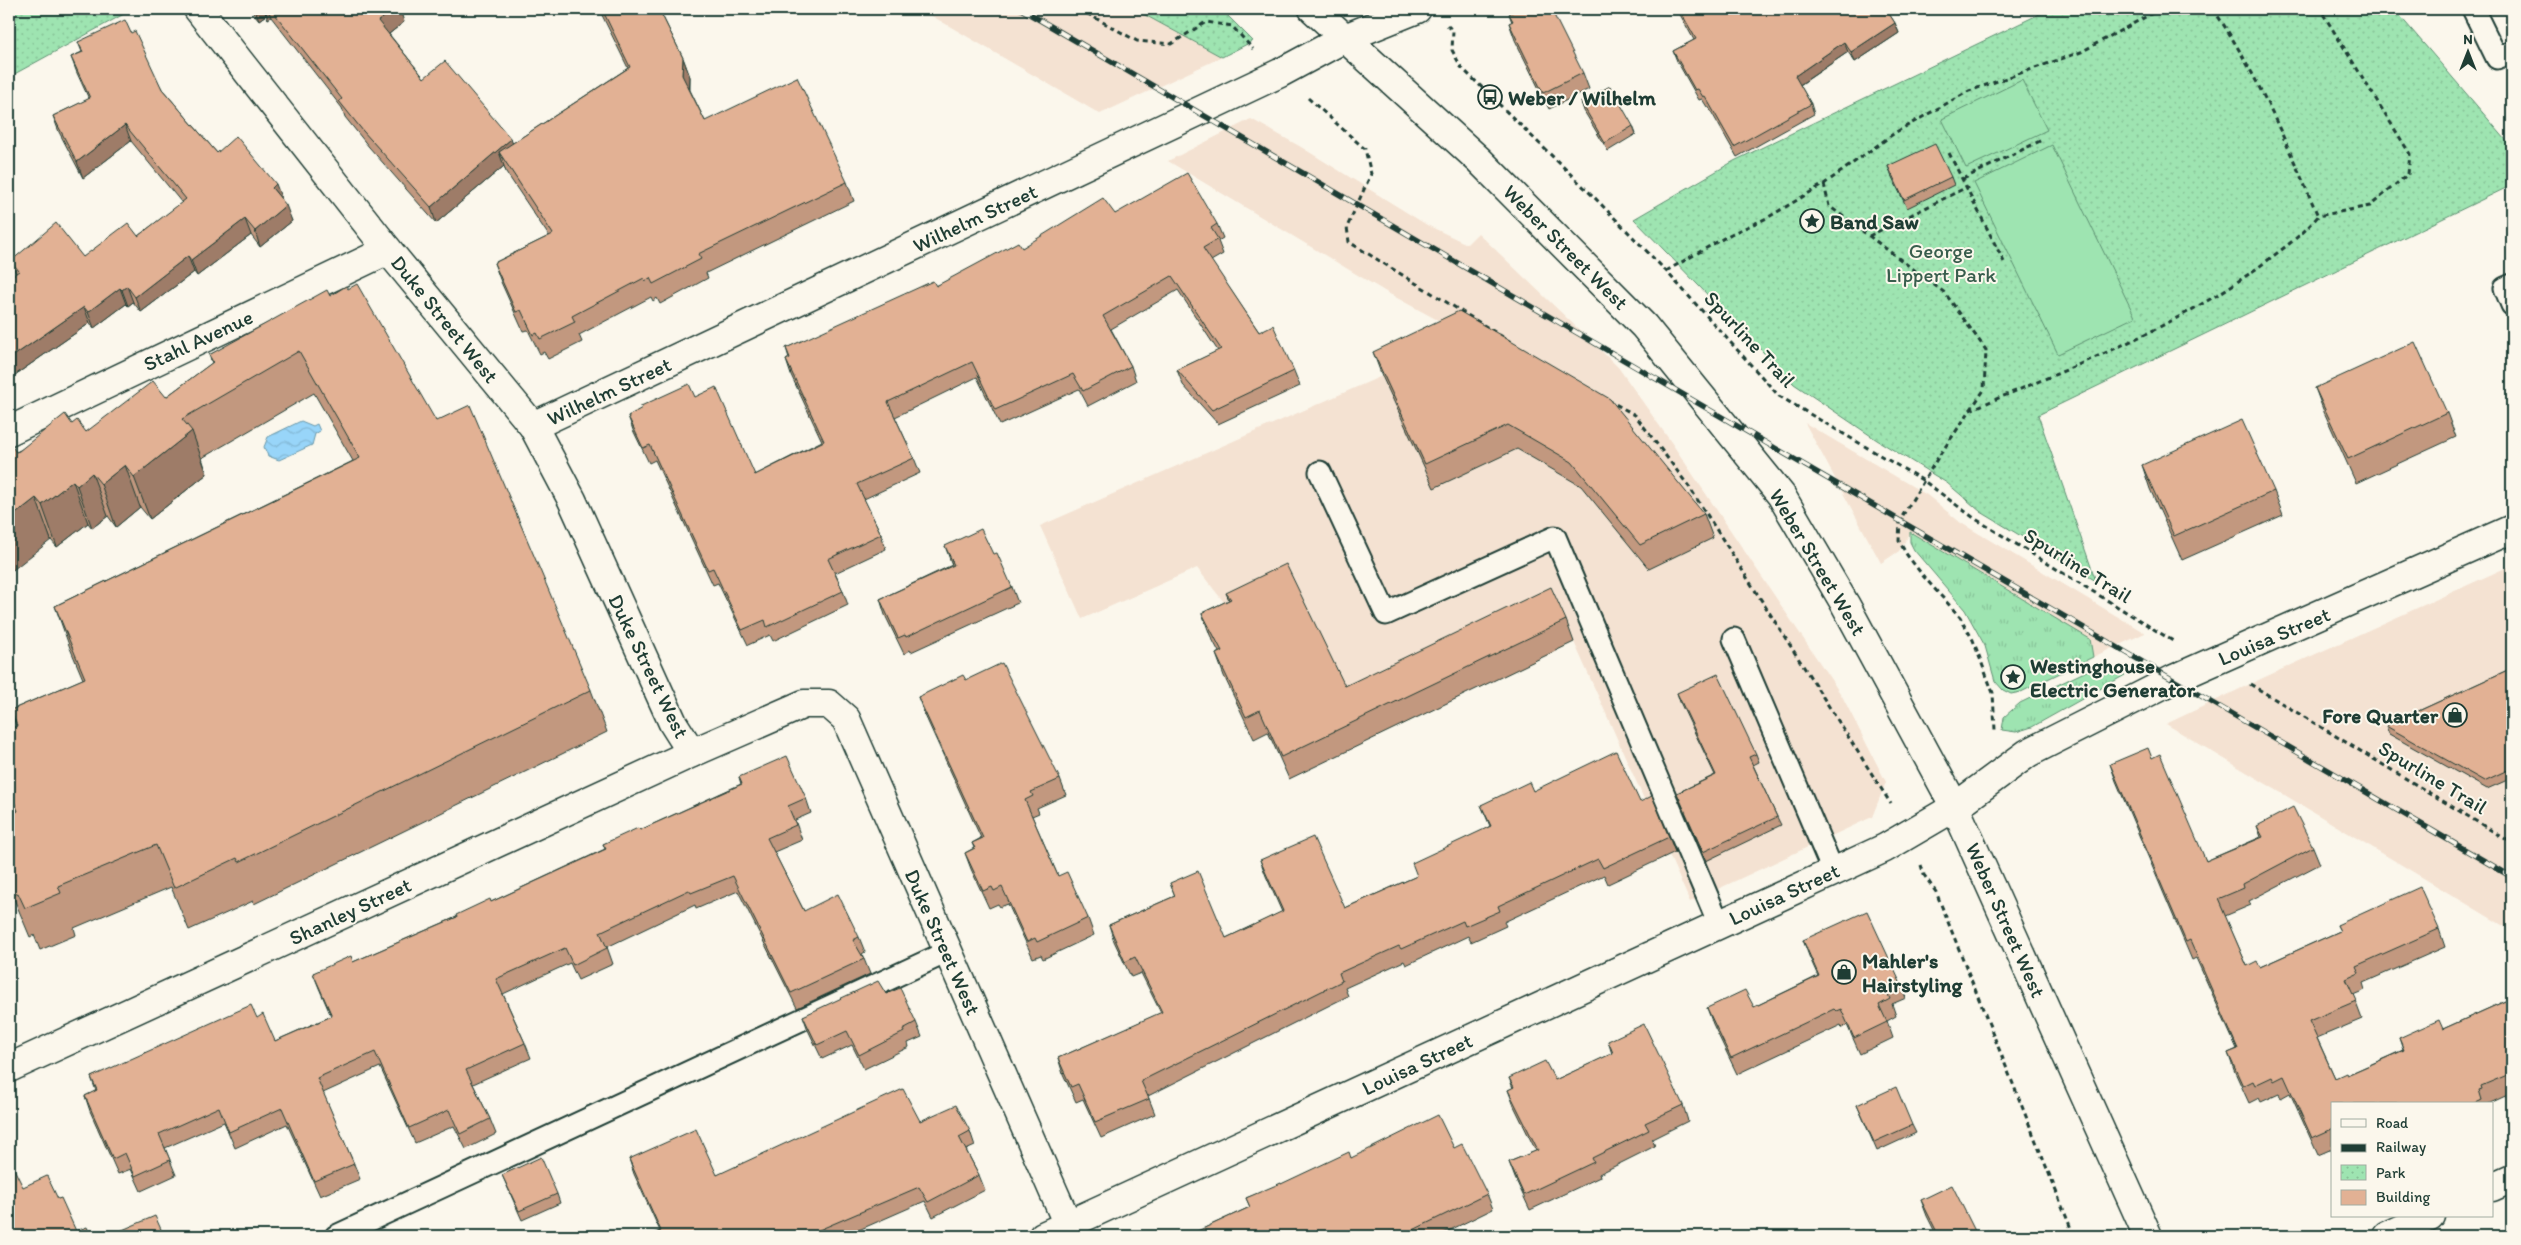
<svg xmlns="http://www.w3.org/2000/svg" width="2521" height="1245" viewBox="0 0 2521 1245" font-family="Itim,sans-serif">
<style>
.built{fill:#f4e2d2}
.grass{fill:url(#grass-tufts);stroke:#5e9072}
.park{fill:url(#park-dots);stroke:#5e9072}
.pitch{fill:#9ee4b1;stroke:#5e9072}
.water{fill:url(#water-waves);stroke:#6898aa}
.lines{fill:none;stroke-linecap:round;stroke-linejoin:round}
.lane-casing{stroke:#1f3d34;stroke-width:25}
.street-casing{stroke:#1f3d34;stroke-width:31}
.secondary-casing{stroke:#1f3d34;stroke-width:31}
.path{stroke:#1f3d34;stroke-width:3;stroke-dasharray:5 4;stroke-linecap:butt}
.lane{stroke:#fbf7ec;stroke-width:21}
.street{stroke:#fbf7ec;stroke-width:28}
.secondary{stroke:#fbf7ec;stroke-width:28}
.rail-casing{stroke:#1f3d34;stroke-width:5.5}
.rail{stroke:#fbf7ec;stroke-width:4;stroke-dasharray:11;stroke-linecap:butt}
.wall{fill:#c2987f;stroke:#1f3d34}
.shaded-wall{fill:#9e7c68;stroke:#1f3d34}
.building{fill:#e2b194;stroke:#1f3d34}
.labels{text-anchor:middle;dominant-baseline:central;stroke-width:4;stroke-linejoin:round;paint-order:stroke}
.poi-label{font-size:21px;font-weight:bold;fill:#1f3d34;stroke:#fbf7ec;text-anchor:start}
.street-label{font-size:21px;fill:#1f3d34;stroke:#fbf7ec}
.park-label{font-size:21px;fill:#385e4d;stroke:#fbf7ec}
</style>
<defs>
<pattern id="grass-tufts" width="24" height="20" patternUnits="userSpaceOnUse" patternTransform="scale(1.25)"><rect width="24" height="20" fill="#9ee4b1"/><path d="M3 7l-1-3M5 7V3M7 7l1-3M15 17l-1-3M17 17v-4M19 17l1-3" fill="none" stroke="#88c499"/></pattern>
<pattern id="park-dots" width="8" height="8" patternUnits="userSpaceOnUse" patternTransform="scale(1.25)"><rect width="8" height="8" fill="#9ee4b1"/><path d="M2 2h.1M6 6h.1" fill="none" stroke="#88c499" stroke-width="1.8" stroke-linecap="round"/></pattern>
<pattern id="water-waves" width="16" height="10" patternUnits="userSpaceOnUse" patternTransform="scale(1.25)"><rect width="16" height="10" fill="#98d5f9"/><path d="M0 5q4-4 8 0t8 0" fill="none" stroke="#83b8d6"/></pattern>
</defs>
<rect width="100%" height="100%" fill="#fbf7ec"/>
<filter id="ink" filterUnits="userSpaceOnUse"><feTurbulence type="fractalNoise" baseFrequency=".02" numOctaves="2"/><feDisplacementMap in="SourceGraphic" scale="10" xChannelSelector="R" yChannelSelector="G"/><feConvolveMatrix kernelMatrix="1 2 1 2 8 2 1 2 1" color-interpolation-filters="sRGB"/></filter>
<g filter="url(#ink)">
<g class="built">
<path d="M920,9H1134L1222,57L1100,114Z"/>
<path d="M1251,119L1301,147L1427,225L1467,244L1478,233L1618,367L1671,442L1842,696L1886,782L1872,817L1690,902L1574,642L1343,753L1197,568L1082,619L1040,526L1382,376L1467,336L1386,292L1168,161Z"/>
<path d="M1805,423L1927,495L1961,523L2145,633L2093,657L2090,639L1911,532L1899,551L1881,563Z"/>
<path d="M2512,565V931L2166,724L2265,677Z"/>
</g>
<g class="grass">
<path d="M1910,532L2090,639L2093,657L2021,692L2011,694L2003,690L1995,681L1985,646L1965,610L1914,550L1910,542Z"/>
<path d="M2101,664L2125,675L2032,727L2016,732L2002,730L2004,717L2020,703Z"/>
</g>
<g class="park">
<path d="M9,9H133L9,77Z"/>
<path d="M1134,9H1221L1253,41L1222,57Z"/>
<path d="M2050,9H2394L2512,147V185L2038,415L2096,581L1981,512L1947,483L1877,440L1794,384L1634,219L1734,161Z"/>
</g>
<g class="pitch">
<path d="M2022,80L2047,130L1966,168L1942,119Z"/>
<path d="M2052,145L2135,317L2058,354L1974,183Z"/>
</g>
<path class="water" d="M301,421L313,426L317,424L320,431L315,434L312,445L279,460L268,456L264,447L268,437Z"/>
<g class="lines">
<g class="lane-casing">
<g id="lane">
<path d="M2473,9L2497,58L2512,52"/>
<path d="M2512,285L2505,288L2512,305"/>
<path d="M1320,472L1386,614L1555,537L1719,924"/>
<path d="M1734,639L1833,871"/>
<path d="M336,1236L947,952"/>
</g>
</g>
<g class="street-casing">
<g id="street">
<path d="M198,9L388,250L533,426L572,500L673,723L692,753"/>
<path d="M533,426L1280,73L1345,38L1417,9"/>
<path d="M9,431L388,250"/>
<path d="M9,1068L692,753L804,704H829L846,719L1073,1236"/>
<path d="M1043,1236L1885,848L1955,807L2028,753L2174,679L2512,529"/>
</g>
</g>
<g class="secondary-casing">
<g id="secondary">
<path d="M1313,9L1479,160L1644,326L1781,495L1845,604L1955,807L2148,1236"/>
<path d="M2492,1187L2512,1178"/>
<path d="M2387,1236L2430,1216"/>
</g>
</g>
<g class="path">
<path d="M1079,9L1137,41L1171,44L1206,22L1232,26L1253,49"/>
<path d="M2213,9C2257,72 2287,145 2318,216"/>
<path d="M1447,25L1453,31L1452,50L1461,67L1594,197L1666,271L1779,396L1924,481L1974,518L2173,641"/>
<path d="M1308,98L1365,149L1371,174L1347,227L1349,242L1511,342"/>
<path d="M1949,153L2004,262"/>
<path d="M1963,179L2042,140"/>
<path d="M1824,184L1829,206L1945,293L1986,350L1984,390L1937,459L1900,520L1899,541L1907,555L1924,577L1960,617L1973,640L1993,693L1995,730"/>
<path d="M1869,236L1967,187"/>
<path d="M1666,271L1731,234L1767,218L1824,184L1896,132L1969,91L2081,52L2160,9"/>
<path d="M1608,400L1635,415L1690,488L1891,804"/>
<path d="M1970,410C2072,367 2179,328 2268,260C2286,246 2304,234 2318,216L2370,206L2408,174L2410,154L2320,9"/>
<path d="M2250,684L2512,843"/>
<path d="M1921,865L1924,875L1936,892L2074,1236"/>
</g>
<use href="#lane" class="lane"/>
<use href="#street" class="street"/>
<use href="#secondary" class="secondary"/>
<g class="rail-casing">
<path id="rail" d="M1021,9L2512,877"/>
</g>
<use href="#rail" class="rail"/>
</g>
<g class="wall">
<path d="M250,9H395L404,22L389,34L424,78L513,143L628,68L599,9H659L683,58L690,77V90L705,121L847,182L854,201L706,273L708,278L660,304L657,298L653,301L651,297L579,335L582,342L548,359L544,352L540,354L528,330L523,331L501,282L494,263L549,236L506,172L504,166L436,223L369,147L345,117L342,108L271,17L268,19L266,15L259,20Z"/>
<path d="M1677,9H1886L1895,23L1899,33L1855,62L1848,52L1800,85L1811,104L1814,114L1737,157L1708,106L1707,107L1702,99L1699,100L1677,61L1673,51L1694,40Z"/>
<path d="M1509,14L1583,73L1589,89L1549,109L1515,40L1509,23L1512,22Z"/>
<path d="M131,33L162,89L217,153L282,200L292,221L260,247L251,235L197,276L194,272L141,312L133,302L128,306L126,304L94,328L90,323L12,377L9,373V278L16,274L11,261L83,257L138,236L182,203L131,141L83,178L59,132L53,116L89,99L77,73L71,57L82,52L78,42Z"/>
<path d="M1581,102L1633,126L1636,134L1608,151L1584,111Z"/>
<path d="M1888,166L1951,177L1954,185L1907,208L1891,175Z"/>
<path d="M1115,214L1217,224L1223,238L1218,241L1223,254L1211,261L1259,332L1294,371L1300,386L1218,424L1183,385L1177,370L1218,351L1178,290L1111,329L1131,366L1136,381L1088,406L1079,389L1000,425L977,377L895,417L914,458L920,473L864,499L881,534L886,549L835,573L843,591L848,605L773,641L770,635L748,645L718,583L713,585L655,460L649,463L633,430L628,416L642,409L641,406L695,397L755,475L822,441L791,375L786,360L789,358L786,348L936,286L1022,248Z"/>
<path d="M330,296L436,421L591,690L607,732L254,904L253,901L189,930L171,887L74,928L76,935L40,950L34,935L30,937L9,887V815L16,812L9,796V730L16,726L11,710L83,679L70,648L55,606L353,461L314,393L202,458L207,474L150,519L140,507L116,527L108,516L92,528L88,523L57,547L51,540L16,452L72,424L86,432L166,397L212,363L209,355Z"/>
<path d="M1373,352L1704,514L1713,538L1649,569L1581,486L1517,449L1434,488L1382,376Z"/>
<path d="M2315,388L2447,413L2456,437L2356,483L2324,412Z"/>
<path d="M2142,465L2274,491L2283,515L2182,560L2150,489Z"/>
<path d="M945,546L993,554L1012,587L1018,603L911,652L910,650L904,654L885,615L880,599L952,565Z"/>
<path d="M1226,593L1345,686L1566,620L1574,642L1289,779L1268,732L1254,739L1224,676L1216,654L1219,652L1210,635L1202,613L1229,600Z"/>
<path d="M2512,668V778L2487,789L2389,734L2386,726Z"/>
<path d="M966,680L1060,779L1066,795L1037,808L1039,813L1032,816L1058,876L1088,918L1094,935L1043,959L1041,955L1033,958L1008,904L1000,907L998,904L989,908L971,869L965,853L974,848L972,843L981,838L924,713L918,697Z"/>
<path d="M1677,693L1756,754L1759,762L1753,765L1777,817L1781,825L1706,861L1677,793L1715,775L1680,702Z"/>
<path d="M2152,758L2206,861L2261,837L2257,826L2313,847L2320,864L2249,901L2251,905L2225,916L2247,966L2260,967L2340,931L2337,925L2439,929L2445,947L2363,983L2365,990L2353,995L2362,1019L2317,1038L2335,1078L2347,1075L2403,1050L2399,1038L2443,1029L2512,998V1093L2488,1104H2332V1149L2318,1155L2290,1093L2281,1098L2279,1094L2261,1102L2259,1098L2249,1103L2234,1070L2228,1053L2237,1049L2196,958L2192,960L2116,781L2110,764Z"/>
<path d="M739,777L806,798L811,813L795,820L802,840L774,852L804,911L859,937L865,952L862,954L870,974L797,1008L738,891L696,909L695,905L607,947L613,964L578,980L570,963L503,994L525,1043L531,1058L473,1084L490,1119L496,1134L466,1149L454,1126L415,1143L380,1067L323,1093L354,1164L360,1179L320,1196L287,1124L235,1148L224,1122L165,1148L176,1175L141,1191L131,1169L118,1174L90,1111L85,1096L96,1091L91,1077L257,1018L275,1041L331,1016L319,988L313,973L353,962L491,902L605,849L603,844L640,830L741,784Z"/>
<path d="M1533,791L1640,802L1669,837L1675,852L1608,884L1604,875L1504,922L1506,926L1471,942L1468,936L1406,965L1404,961L1345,988L1348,996L1148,1096L1155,1114L1101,1138L1083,1099L1076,1102L1063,1074L1058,1058L1161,1013L1141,973L1131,977L1114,941L1109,925L1175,896L1170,883L1226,938L1282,912L1266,876L1260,860L1345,908L1417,876L1490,826L1481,805Z"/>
<path d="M1803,940L1900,982L1906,998L1892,1004L1896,1016L1887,1021L1893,1038L1860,1054L1847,1025L1842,1028L1841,1025L1737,1074L1713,1024L1707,1008L1754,1007L1818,976L1809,956Z"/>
<path d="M886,994L916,1022L922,1037L908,1043L909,1047L864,1069L852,1045L822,1059L808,1030L803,1016Z"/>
<path d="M1608,1041L1683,1105L1688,1121L1652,1139L1655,1146L1599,1174L1600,1177L1530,1210L1515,1178L1509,1162L1536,1151L1514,1106L1508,1090L1513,1088L1509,1078L1555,1080L1612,1054Z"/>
<path d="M1857,1105L1912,1125L1916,1133L1877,1151Z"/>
<path d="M920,1121L970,1131L975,1146L966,1150L979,1175L985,1190L933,1217L925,1201L845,1236H648L660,1231L634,1174L629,1159L717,1175Z"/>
<path d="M1454,1148L1487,1194L1493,1209L1438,1236H1187L1250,1207L1246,1198L1351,1158Z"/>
<path d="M502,1175L557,1194L560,1203L522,1220Z"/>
<path d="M1921,1200L1977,1235L1991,1236H1937L1927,1216Z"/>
</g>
<g class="shaded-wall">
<path d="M255,9H264L266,15L259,20Z"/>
<path d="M265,9H268L271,17L268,19Z"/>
<path d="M395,9H400L404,22L384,38L378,21Z"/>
<path d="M1895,23L1899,33L1855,62L1851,52Z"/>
<path d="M1844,42L1848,52L1798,86L1795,76Z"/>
<path d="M683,58L690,77L689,95L682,75Z"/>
<path d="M125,125L131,141L83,178L77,162Z"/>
<path d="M511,139L517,155L499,152L504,166L436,223L431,207Z"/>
<path d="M276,184L282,200L272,188Z"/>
<path d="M286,205L292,221L260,247L255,231Z"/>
<path d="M245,219L251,235L197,276L191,260Z"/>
<path d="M188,256L194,272L141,312L135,297Z"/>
<path d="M127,286L133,302L128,306L122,290Z"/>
<path d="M120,288L126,304L94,328L88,312Z"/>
<path d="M84,307L90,323L12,377L9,369V359Z"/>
<path d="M192,431L207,474L150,519L134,477Z"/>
<path d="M125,465L140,507L116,527L101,484Z"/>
<path d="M92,473L108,516L92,528L77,486Z"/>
<path d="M73,481L88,523L57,547L42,505Z"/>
<path d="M36,498L51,540L9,573V519Z"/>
</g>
<g class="building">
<path d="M271,9H395L378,21L424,78L445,61L511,139L431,207L363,131L339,101L342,99Z"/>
<path d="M602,9H659L683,58L682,75L705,121L797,77L847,182L698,254L701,259L653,284L650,278L645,281L644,278L572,316L575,322L540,339L537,333L533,335L521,310L516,312L494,263L553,234L499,152L630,67Z"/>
<path d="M1518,9H1551L1583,73L1543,93L1509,23L1513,21L1509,14Z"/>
<path d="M1679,9H1886L1895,23L1851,52L1844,42L1795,76L1811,104L1734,147L1705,96L1703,97L1698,89L1695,90L1673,51L1696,39Z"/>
<path d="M125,20L131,33L135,31L162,89L217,153L236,136L276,184L272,188L286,205L255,231L245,219L191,260L188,256L135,297L127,286L122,290L120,288L88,312L84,307L9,359V278L19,271L11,261L56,223L83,257L128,223L138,236L186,199L125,125L77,162L53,116L90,98L71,57L83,52L78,42Z"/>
<path d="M1610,86L1633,126L1605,143L1581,102Z"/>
<path d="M1935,144L1951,177L1904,200L1888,166Z"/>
<path d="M1187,173L1217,224L1211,228L1218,239L1203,248L1259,332L1273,325L1294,371L1212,410L1177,370L1221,349L1172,276L1103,316L1131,366L1083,391L1073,374L995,410L972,362L888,402L914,458L857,484L881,534L828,559L843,591L767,627L765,620L742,630L713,568L708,570L650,445L643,448L628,416L642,408L641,406L689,384L695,397L716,387L755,475L824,441L786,360L790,358L786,348L933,281L936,286L1018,242L1022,248L1103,198L1115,214Z"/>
<path d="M357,284L436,421L470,405L591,690L239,862L237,858L174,888L156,845L58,886L61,893L25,908L18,893L14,895L9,881V815L18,811L9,789V730L17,726L11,710L85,678L55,606L360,458L299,351L182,419L192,431L134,477L125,465L101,484L92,473L77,486L73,481L42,505L36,498L9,519V445L10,444L16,452L19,451L65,414L72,424L77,420L86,432L153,381L166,397L213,362L209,355L327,290L330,296L346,286L348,289Z"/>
<path d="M1459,311L1610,399L1704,514L1640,545L1572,462L1508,425L1425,464L1373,352Z"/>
<path d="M2415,342L2447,413L2348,459L2315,388Z"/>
<path d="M2242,420L2274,491L2174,536L2142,465Z"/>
<path d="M981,529L993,554L997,553L1012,587L906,637L905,635L898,638L880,599L954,565L945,546Z"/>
<path d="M1286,564L1345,686L1551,587L1566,620L1281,757L1260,710L1246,717L1216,654L1222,651L1202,613L1231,599L1226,593Z"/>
<path d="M1002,663L1060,779L1031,792L1033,796L1025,800L1058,876L1067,872L1088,918L1037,942L1035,938L1027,942L1002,887L994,891L992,887L983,891L965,853L975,848L972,843L983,838L918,697L963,675L966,680Z"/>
<path d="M2512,668V768L2484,781L2386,726Z"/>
<path d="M1718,674L1756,754L1749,757L1777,817L1703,852L1677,793L1716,775L1677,693Z"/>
<path d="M2148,748L2152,758L2160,754L2206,861L2263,837L2257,826L2293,807L2313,847L2243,884L2244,888L2218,899L2247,966L2257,961L2260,967L2340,931L2337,925L2420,887L2439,929L2356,966L2359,973L2346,979L2356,1001L2309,1021L2335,1078L2346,1073L2347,1075L2404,1050L2399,1038L2439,1020L2443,1029L2512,998V1073L2481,1086L2482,1089L2479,1090L2482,1100L2474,1104H2332V1129L2312,1138L2284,1076L2274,1081L2272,1077L2255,1085L2253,1081L2243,1086L2228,1053L2238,1049L2190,940L2186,942L2110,764Z"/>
<path d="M1616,751L1640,802L1652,796L1669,837L1603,868L1598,859L1498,906L1500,911L1465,926L1463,921L1401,949L1399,946L1339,973L1342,981L1141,1081L1149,1099L1095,1122L1078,1084L1071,1087L1058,1058L1162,1012L1135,957L1125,962L1109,925L1175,896L1170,883L1198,871L1226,938L1283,911L1260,860L1313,837L1345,908L1417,876L1412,863L1491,826L1481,805L1529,782L1533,791Z"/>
<path d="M787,756L806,798L788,806L796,825L767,838L804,911L838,894L859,937L853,940L864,959L791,993L733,876L691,893L689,890L600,932L607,948L573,965L565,948L496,979L525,1043L466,1070L490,1119L460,1134L449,1110L409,1128L375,1052L317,1078L354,1164L314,1181L282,1108L229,1132L219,1107L159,1134L170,1160L135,1176L125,1153L113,1159L85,1096L97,1090L91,1077L251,1005L257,1018L263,1014L275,1041L332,1016L313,973L351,956L353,962L457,917L456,915L490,899L491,902L606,849L603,844L638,828L640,830L742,784L739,777Z"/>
<path d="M1867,911L1900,982L1885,988L1890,999L1879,1005L1887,1022L1854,1038L1841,1009L1836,1011L1834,1009L1731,1058L1707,1008L1745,990L1754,1007L1819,976L1803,940Z"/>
<path d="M878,981L886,994L900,988L916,1022L903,1029L904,1032L859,1055L847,1031L817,1045L803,1016Z"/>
<path d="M1644,1024L1683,1105L1645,1123L1649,1130L1592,1158L1594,1162L1524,1195L1509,1162L1538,1150L1508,1090L1514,1087L1509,1078L1545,1061L1555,1080L1613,1053L1608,1041Z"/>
<path d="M1896,1087L1912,1125L1874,1142L1857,1105Z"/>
<path d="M903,1089L920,1121L956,1105L970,1131L959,1137L979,1175L928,1202L919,1187L805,1236H648L661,1231L629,1159L696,1129L717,1175Z"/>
<path d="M1438,1115L1454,1148L1462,1144L1487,1194L1401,1236H1187L1250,1207L1246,1198L1281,1183V1184L1349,1152L1351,1158Z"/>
<path d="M541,1157L557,1194L519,1211L502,1175Z"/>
<path d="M9,1159L23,1187L47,1176L58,1199L61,1198L76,1231L87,1227L91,1236H9Z"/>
<path d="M1952,1185L1977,1235L1988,1230L1991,1236H1939L1921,1200Z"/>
<path d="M155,1216L164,1236H122L120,1231Z"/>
</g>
</g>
<defs>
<g id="bus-ring" transform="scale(1.25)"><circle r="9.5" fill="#fbf7ec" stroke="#1f3d34" stroke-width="1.5"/><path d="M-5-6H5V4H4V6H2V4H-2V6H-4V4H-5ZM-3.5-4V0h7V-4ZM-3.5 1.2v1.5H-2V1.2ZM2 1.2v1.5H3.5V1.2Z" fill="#1f3d34"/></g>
<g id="sight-ring" transform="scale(1.25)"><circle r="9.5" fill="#fbf7ec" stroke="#1f3d34" stroke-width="1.5"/><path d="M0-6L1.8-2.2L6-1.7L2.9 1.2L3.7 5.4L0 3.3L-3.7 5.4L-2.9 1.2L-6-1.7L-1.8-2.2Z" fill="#1f3d34"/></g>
<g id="shop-ring" transform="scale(1.25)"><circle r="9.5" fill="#fbf7ec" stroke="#1f3d34" stroke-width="1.5"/><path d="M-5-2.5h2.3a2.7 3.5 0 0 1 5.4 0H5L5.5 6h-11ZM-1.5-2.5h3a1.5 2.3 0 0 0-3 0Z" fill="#1f3d34"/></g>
</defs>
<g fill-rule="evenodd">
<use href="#bus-ring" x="1490" y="97"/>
<use href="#sight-ring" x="1812" y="221"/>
<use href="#sight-ring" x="2013" y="677"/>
<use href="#shop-ring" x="2455" y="715"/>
<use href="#shop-ring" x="1844" y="972"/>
</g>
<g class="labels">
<g class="poi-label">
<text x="1508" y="97">Weber / Wilhelm</text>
<text x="1830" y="221">Band Saw</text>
<text x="2030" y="665">Westinghouse<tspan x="2030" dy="24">Electric Generator</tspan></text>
<text x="2438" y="715" text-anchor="end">Fore Quarter</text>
<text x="1862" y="960">Mahler's<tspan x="1862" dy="24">Hairstyling</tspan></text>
</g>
<g class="street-label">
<text transform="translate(975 218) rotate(-25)">Wilhelm Street</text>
<text transform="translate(1566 247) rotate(45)">Weber Street West</text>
<text transform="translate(445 319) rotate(51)">Duke Street West</text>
<text transform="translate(1750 339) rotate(47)">Spurline Trail</text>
<text transform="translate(198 340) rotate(-25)">Stahl Avenue</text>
<text transform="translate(609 391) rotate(-25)">Wilhelm Street</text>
<text transform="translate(1818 562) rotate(59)">Weber Street West</text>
<text transform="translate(2078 565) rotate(32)">Spurline Trail</text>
<text transform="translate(2274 636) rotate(-23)">Louisa Street</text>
<text transform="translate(649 666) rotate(64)">Duke Street West</text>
<text transform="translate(2433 777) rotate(31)">Spurline Trail</text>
<text transform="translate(1784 894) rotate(-25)">Louisa Street</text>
<text transform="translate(350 911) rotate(-25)">Shanley Street</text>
<text transform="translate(2006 920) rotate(66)">Weber Street West</text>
<text transform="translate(943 942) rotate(66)">Duke Street West</text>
<text transform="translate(1417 1064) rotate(-25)">Louisa Street</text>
</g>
<g class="park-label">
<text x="1941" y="250">George<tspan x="1941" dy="24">Lippert Park</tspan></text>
</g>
</g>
<rect width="2521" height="1245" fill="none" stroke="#fbf7ec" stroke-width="30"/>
<rect x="15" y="15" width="2491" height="1215" fill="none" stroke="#1f3d34" stroke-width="2" filter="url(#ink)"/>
<rect x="2331" y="1102" width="162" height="115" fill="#fbf7ec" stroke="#a3ada2"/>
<rect x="2341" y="1119" width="25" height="8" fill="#fbf7ec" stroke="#a3ada2"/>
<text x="2376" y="1128" font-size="15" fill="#1f3d34">Road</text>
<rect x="2341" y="1144" width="25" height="8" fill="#1f3d34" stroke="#a3ada2"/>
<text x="2376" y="1152" font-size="15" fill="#1f3d34">Railway</text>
<rect x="2341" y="1165" width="25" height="15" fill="url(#park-dots)" stroke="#a3ada2"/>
<text x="2376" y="1178" font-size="15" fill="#1f3d34">Park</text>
<rect x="2341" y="1190" width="25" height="15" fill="#e2b194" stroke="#a3ada2"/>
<text x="2376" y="1202" font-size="15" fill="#1f3d34">Building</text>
<g transform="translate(2468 52)" stroke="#fbf7ec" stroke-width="4" paint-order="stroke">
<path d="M0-4L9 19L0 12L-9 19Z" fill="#1f3d34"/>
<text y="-8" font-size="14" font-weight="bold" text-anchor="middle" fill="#1f3d34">N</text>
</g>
</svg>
